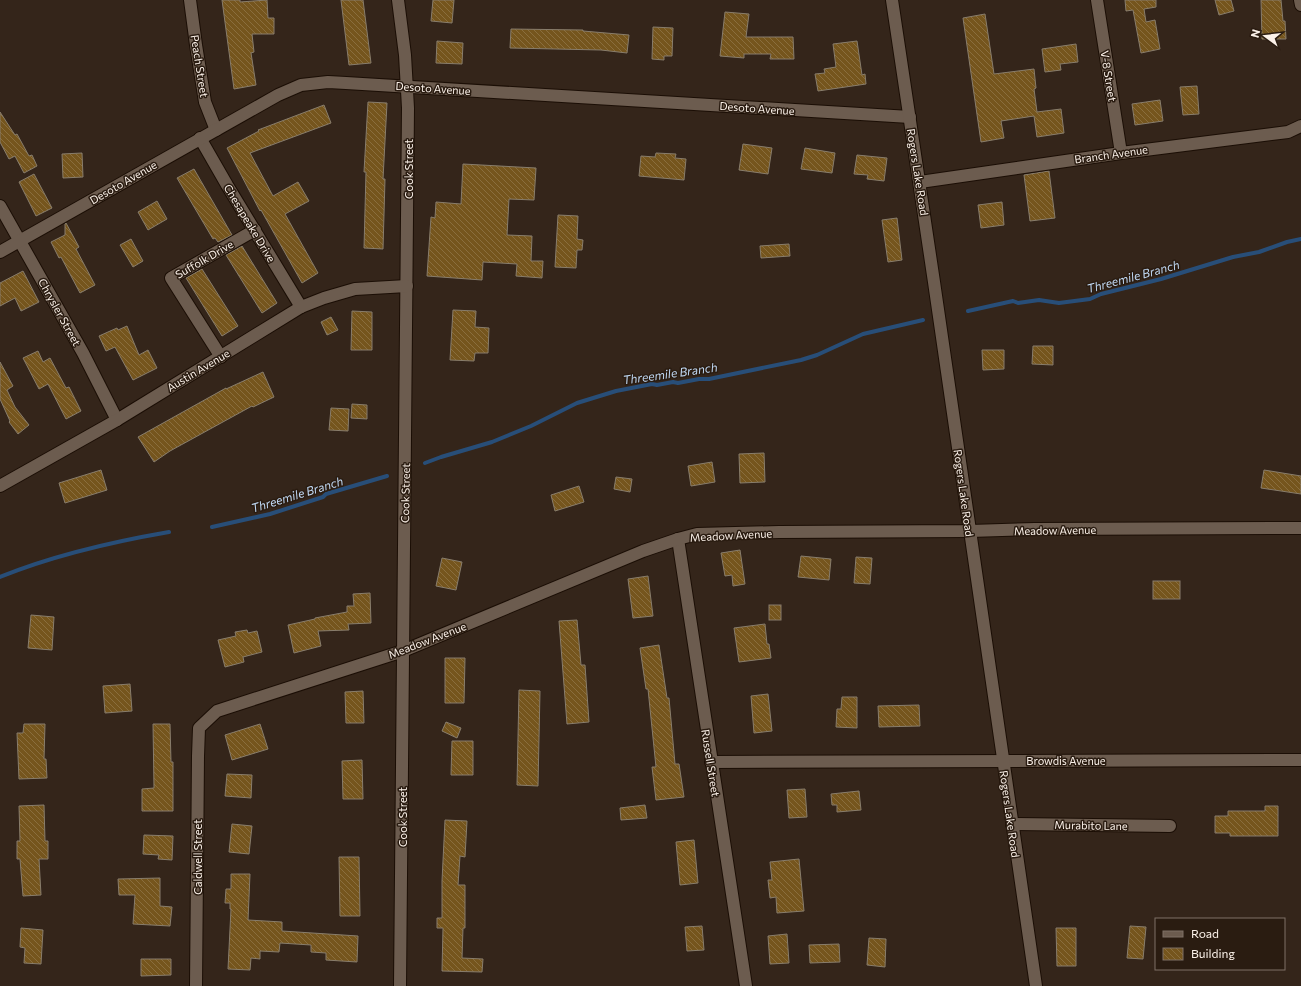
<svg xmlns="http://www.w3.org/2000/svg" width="1301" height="986" viewBox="0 0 1301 986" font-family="Commissioner,sans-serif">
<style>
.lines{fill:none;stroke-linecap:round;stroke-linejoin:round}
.stream{stroke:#284e78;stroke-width:4}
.building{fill:url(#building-back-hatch);stroke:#887d6c}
.street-casing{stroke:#1b0e05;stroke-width:14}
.secondary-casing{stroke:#1b0e05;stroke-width:14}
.street{stroke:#6c5c4f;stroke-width:12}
.secondary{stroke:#6c5c4f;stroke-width:12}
.labels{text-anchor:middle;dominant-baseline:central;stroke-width:3;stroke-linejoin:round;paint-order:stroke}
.street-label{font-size:11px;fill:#fbf1e9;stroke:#2a1c11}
.water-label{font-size:12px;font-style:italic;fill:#c0d8f3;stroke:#2a1c11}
</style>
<defs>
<pattern id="building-back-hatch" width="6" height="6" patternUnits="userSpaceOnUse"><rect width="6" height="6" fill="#75551d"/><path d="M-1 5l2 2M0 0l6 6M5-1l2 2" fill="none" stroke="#8a6e3e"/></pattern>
</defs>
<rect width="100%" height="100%" fill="#34251a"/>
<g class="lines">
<g class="stream">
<path d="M968,311L1013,301L1018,303L1039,300L1059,303L1090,299L1101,294L1161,279L1233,257L1259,252L1287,242L1301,239"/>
<path d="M425,463L441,457L492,442L531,426L577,403L616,391L652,384L657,385L673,382L678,383L699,379H709L801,360L817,355L863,334L923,320"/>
<path d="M212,527L270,514L323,497L326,494L387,476"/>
<path d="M0,577C54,555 111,542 169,532"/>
</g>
</g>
<g class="building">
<path d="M222,0H240V2L267,0L268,18H274V34H252L254,52L251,53L256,85L234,89Z"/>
<path d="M341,0H363L371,63L349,65Z"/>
<path d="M433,0H454L452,23L431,21Z"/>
<path d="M1125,0H1156V7L1144,9L1146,22L1155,20L1160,49L1141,53L1133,10L1126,11Z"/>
<path d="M1215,0H1231L1234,11L1219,15Z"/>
<path d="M1261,0H1281L1283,21H1285L1286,39H1262Z"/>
<path d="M725,12L749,14L746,37H793L794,59H770L771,54H744V58L720,56Z"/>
<path d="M985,14L994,74L1034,69L1036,88L1034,89L1037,112L1061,109L1064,133L1037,137L1034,116L1001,121L1004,138L981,142L963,18Z"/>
<path d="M653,27L673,28L672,56H664V60L652,59Z"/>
<path d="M511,29L583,30V31L629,35L627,53L601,50L510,48Z"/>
<path d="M437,41L463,43L462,64L436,63Z"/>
<path d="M857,41L862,75L865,74L866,84L818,91L815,74L825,73L824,69L836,67L833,44Z"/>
<path d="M1076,44L1078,62L1060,64L1061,70L1045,72L1042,49Z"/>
<path d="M1197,86L1199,114L1183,115L1180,87Z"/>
<path d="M1160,100L1163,121L1135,125L1132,104Z"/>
<path d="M368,102L387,103L383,179H385L383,249L364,248L366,172H364Z"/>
<path d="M324,105L331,123L250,153L273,196L298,182L309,201L285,214L318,273L302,283L261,210L260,211L227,148L259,131L258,130Z"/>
<path d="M0,112L15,135L17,134L29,156L32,155L37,166L24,173L15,156L9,159L0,142Z"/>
<path d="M743,144L772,148L768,174L739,170Z"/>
<path d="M805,148L835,153L832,173L801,169Z"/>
<path d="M82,153L83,177L63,178L62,154Z"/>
<path d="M656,153L676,154L675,158L686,159L684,180L639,176L641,156L655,157Z"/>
<path d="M857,155L887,158L884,181L867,179L868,175L854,174Z"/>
<path d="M463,164L536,168L534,200L509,199L507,235L532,236L531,261H543L542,278L516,276L517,264L483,262L482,280L427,276L431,217L435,218L436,202L461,204Z"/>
<path d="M194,169L232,235L218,242L215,238L213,239L177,178Z"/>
<path d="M1049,171L1055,218L1030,221L1024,175Z"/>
<path d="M34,174L52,208L36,216L19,182Z"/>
<path d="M157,201L167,219L148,230L138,212Z"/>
<path d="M1002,202L1004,225L981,228L978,205Z"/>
<path d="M558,215L578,216L577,239L583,240L582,250H577L576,268L555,267Z"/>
<path d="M897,218L902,260L888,262L882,220Z"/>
<path d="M66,223L79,247L76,249L95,285L80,293L61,257L59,258L51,242L65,235V224Z"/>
<path d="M131,239L143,261L133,267L120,245Z"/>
<path d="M789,244L790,256L761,258L760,246Z"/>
<path d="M242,246L277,303L262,313L226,255Z"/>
<path d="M202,269L238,326L222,336L186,278Z"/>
<path d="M23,271L39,302L21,311L15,298L0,306V283Z"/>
<path d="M453,310L476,311L475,327L489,328L488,353H475L474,361L450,360Z"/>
<path d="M352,311L372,312V350H351Z"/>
<path d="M331,317L338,330L327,335L321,322Z"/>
<path d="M127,326L139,355L148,350L157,368L133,380L115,347L106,351L99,336L117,328L118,330Z"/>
<path d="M1033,346H1053V365L1032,364Z"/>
<path d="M982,350H1004V369L983,370Z"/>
<path d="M38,351L43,362L50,358L66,388L69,387L81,411L66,419L48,384L39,389L23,358Z"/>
<path d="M0,362L13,386L7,390L15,407L29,425L18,434L9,422L10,421L0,399Z"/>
<path d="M263,372L274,397L253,407L252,406L170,451L154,462L138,437L226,388V389Z"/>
<path d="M352,404L367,405V419L351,418Z"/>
<path d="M331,408L349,409L348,431L329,430Z"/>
<path d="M764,453L765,482L740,483L739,454Z"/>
<path d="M712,462L715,482L691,486L688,466Z"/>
<path d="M101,470L107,490L65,503L59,483Z"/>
<path d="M1264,470L1301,476V494L1261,488Z"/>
<path d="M616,477L632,479L630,492L614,489Z"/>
<path d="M579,486L584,502L555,511L551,495Z"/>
<path d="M740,550L745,584L733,586L732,575L725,576L721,553Z"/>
<path d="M801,556L831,559L829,580L798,577Z"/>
<path d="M856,557L872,558L870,584L854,583Z"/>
<path d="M442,558L462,562L456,590L436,586Z"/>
<path d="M648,576L653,616L633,618L628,579Z"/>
<rect x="1153" y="581" width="27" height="18"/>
<path d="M370,593L371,623L348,624L349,630L318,631L321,646L294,653L288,625L315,619V618L347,612V606H354L353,594Z"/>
<rect x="769" y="605" width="12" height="15"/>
<path d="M31,615L54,617L52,650L28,648Z"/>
<path d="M577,620L581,665H585L589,722L567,724L559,621Z"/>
<path d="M765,624L767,644H769L771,658L739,662L734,628Z"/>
<path d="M247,630L248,633L257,631L262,652L243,657L244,662L225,667L218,640L236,636L235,632Z"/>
<path d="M659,645L667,698H669L675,764H679L684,797L656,800L652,767H656L648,689H646L640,648Z"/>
<path d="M445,658H465L464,703H445Z"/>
<path d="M130,684L132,711L105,713L103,686Z"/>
<path d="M519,690L540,691L538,786L517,785Z"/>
<path d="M363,691L364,723H346L345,692Z"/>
<path d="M768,694L772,731L754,733L751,696Z"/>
<path d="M842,697H857V728L836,727L837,709H841Z"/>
<path d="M919,705L920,726L879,727L878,706Z"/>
<path d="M446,722L461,728L457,738L442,731Z"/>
<path d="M24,724H45L44,759H46L47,778L19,779L17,733H23Z"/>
<path d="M153,724H170L171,762H173V811H142V789L154,788Z"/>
<path d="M260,724L268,749L232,760L225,735Z"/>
<path d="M452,741H473V775H451Z"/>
<path d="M362,760L363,799H343L342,761Z"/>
<path d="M227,774L252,775L251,798L225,796Z"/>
<path d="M805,789L807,817L789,818L787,790Z"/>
<path d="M859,791L861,810L837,812V805H832L831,794Z"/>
<path d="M44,805L45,841H48V859H39L41,895L23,896L20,859H17V841H20L19,806Z"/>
<path d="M645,805L647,818L621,820L620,808Z"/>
<path d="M1265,806H1278V836H1230V833H1215V816H1228V811H1265Z"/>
<path d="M445,820L467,821L465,857L460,856L458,885H465V928H463L462,958L483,959L482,972L442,971L443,928H437V918H442V881Z"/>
<path d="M232,824L252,826L249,854L229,852Z"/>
<path d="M144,835L173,836L172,860L158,859L159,855L143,854Z"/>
<path d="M694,840L698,883L680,885L676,842Z"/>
<path d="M339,857H359L360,916H340Z"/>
<path d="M799,859L804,911L777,913L776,897L770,898L768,880H772L770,862Z"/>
<path d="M231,874H250L248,920L282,922V931L358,936L357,962L326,960V953L311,952V945L280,943L279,952L260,951V959L251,958L250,970L228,969L231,909H230V903H225L226,889H231Z"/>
<path d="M160,878V906L172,907L170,926L133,924L135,895H119L118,879Z"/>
<path d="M702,926L704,950L687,951L685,927Z"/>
<path d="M1130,926L1146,927L1143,959L1127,958Z"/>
<path d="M21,928L43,930L41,964L24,963L25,948L20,947Z"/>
<path d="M1056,928H1076V966H1057Z"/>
<path d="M787,934L789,963L770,964L768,936Z"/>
<path d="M869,938L886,939L885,967L867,965Z"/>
<path d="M839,944L840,962L810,963L809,945Z"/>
<path d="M141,959H171V975L141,976Z"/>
</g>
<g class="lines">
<g class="street-casing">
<g id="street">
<path d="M190,0L196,45L205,102L216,130"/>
<path d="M398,0L405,55L408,108L400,986"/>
<path d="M1097,0L1121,153"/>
<path d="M1300,0L1301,5"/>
<path d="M200,138L227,185L301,307"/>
<path d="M920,182L1121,153L1288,132L1301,126"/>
<path d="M0,206L83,353L117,420"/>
<path d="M0,252L278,95L301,85L328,82L346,83L910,117"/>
<path d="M221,357L171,278L255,230"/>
<path d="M0,486L117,420L301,307L324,298L355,289L407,286"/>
<path d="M678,539L746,986"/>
<path d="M711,762L1301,760"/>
<path d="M1012,824L1170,826"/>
<path d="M196,986L198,756L199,728L217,711L403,651L643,551L678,539L697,534L779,532L970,531L1035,529L1301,528"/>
</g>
</g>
<g class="secondary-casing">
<path id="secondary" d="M892,0L934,282L1036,986"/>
</g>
<use href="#street" class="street"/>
<use href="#secondary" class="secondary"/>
</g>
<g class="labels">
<g class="street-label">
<text transform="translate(200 66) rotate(81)">Peach Street</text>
<text transform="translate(1109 76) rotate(81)">V-8 Street</text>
<text transform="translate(433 88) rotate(4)">Desoto Avenue</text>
<text transform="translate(757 108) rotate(4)">Desoto Avenue</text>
<text transform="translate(1111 154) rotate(-8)">Branch Avenue</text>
<text transform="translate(408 169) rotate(-90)">Cook Street</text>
<text transform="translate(918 172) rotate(81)">Rogers Lake Road</text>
<text transform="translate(123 182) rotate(-30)">Desoto Avenue</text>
<text transform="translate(250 223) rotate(59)">Chesapeake Drive</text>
<text transform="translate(204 259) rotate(-30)">Suffolk Drive</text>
<text transform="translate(60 312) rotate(61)">Chrysler Street</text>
<text transform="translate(198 370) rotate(-31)">Austin Avenue</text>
<text transform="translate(405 493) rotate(-89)">Cook Street</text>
<text transform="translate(964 493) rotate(82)">Rogers Lake Road</text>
<text transform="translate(1055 530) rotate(-1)">Meadow Avenue</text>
<text transform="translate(731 535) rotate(-3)">Meadow Avenue</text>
<text transform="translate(427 640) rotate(-21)">Meadow Avenue</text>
<text x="1066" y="760">Browdis Avenue</text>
<text transform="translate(711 763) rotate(81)">Russell Street</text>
<text transform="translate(1010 814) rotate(82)">Rogers Lake Road</text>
<text transform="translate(402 817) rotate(-90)">Cook Street</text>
<text transform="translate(1091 825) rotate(1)">Murabito Lane</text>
<text transform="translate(197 857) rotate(-90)">Caldwell Street</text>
</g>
<g class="water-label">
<text transform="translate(1133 276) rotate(-15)">Threemile Branch</text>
<text transform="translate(670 373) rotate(-8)">Threemile Branch</text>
<text transform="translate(297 494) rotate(-17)">Threemile Branch</text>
</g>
</g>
<rect x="1155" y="918" width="130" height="52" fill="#2a1c11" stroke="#7e7167"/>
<rect x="1163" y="931" width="20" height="6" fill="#6c5c4f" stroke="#7e7167"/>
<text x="1191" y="938" font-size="12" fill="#fbf1e9">Road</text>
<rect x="1163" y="948" width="20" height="12" fill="url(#building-back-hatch)" stroke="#7e7167"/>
<text x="1191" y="958" font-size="12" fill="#fbf1e9">Building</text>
<g transform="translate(1265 36) rotate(285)" stroke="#2a1c11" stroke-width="3" paint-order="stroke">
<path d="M0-3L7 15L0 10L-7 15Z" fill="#fbf1e9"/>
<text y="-6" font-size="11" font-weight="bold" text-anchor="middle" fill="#fbf1e9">N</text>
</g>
</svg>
